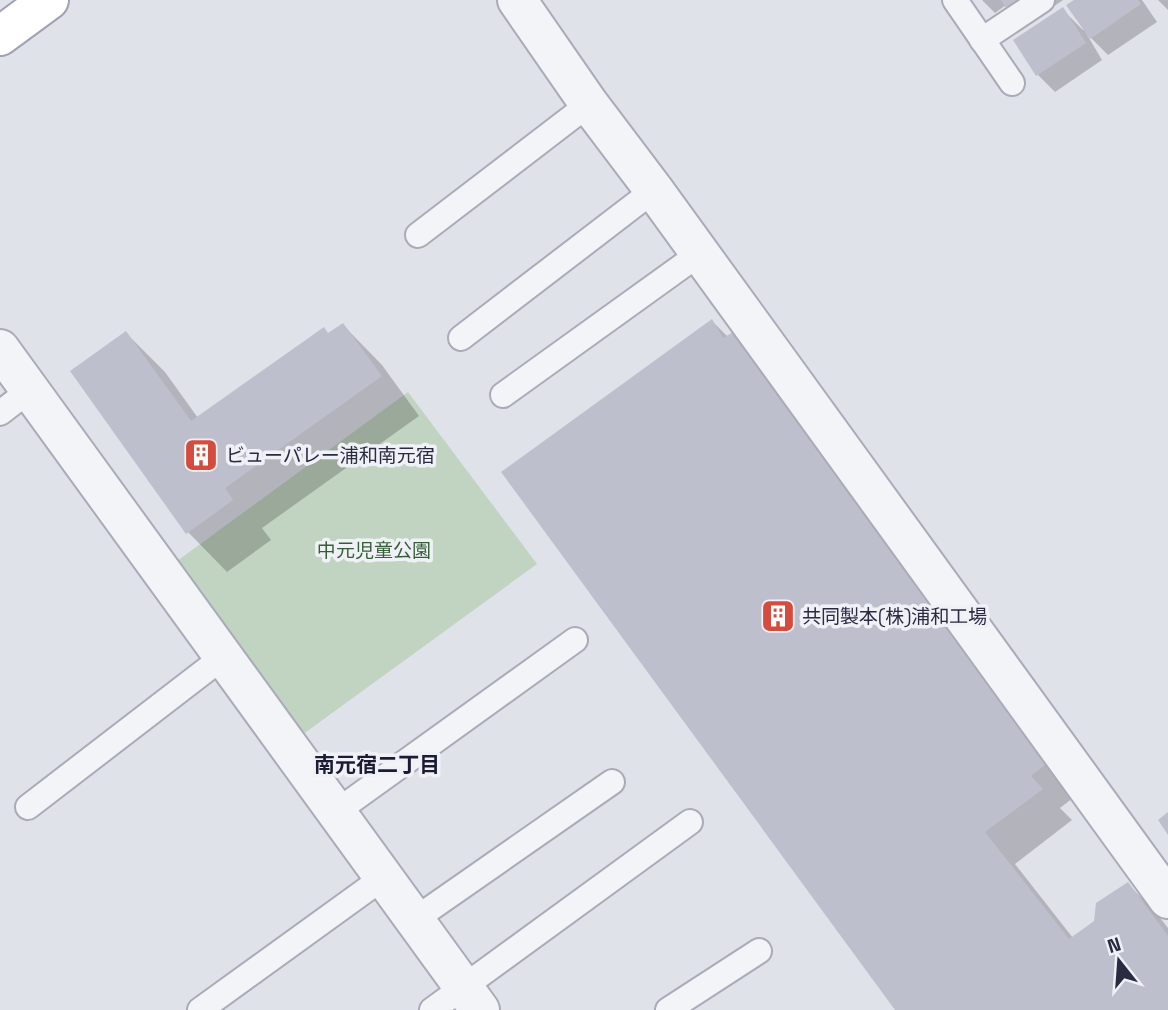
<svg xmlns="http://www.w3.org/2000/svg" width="1168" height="1010" viewBox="0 0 1168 1010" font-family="'Space Grotesk','Noto Sans JP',sans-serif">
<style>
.green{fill:#c1d4c1}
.shadow{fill:#0003}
.building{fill:#bdbfcd}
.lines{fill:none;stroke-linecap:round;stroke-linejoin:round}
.lane-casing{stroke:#a9abb8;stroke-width:28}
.street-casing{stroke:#a9abb8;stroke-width:42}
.primary-casing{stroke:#9fa2b6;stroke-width:42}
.lane{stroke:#f3f4f8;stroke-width:24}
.street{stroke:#f3f4f8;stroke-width:38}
.primary{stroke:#fff;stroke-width:38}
.labels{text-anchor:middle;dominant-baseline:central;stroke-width:7;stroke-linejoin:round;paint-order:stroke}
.poi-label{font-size:19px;fill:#282b42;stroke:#f0f1f7;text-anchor:start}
.park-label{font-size:19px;fill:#345f36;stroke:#f0f1f7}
.neighbourhood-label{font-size:21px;font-weight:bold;fill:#1a1c33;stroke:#f0f1f7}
</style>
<rect width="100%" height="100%" fill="#e0e2ea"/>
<path class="green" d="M408,392L537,564L295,740L173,564Z"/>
<g class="shadow">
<path d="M982,0H1063L1026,26L1006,5L995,13Z"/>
<path d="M1077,0H1142L1157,22L1108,55L1086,33L1102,60L1055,92L1038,75L1062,9L1083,30L1085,29Z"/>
<path d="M1158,0H1168V10Z"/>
<path d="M712,321L728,337L1081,792L1060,808L1072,820L1015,864L1073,938L1095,922L1128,884L1158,915L1168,928V1010H897Z"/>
<path d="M343,325L382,365L419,416L262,528L271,540L227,572L188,532L126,333L165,372L198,418Z"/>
</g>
<g class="building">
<path d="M1001,0H1022L1007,10Z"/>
<path d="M1074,0H1138L1141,4L1090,39L1066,5Z"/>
<path d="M1063,7L1086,43L1036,76L1013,40Z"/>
<path d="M712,319L723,338L744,326L1051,760L1031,776L1043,789L985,832L1069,939L1094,921L1096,903L1128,882L1168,936V1010H895L501,472Z"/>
<path d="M343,323L382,376L225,488L233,500L186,534L70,371L126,331L191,421L324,327L328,333Z"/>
<path d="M1168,812V835L1158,820Z"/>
</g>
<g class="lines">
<g class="lane-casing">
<g id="lane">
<path d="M955,0L1012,83"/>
<path d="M982,40L1042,0"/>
<path d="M418,235L589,104"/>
<path d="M461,338L654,190"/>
<path d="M503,395L699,254"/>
<path d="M0,413L30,390"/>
<path d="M28,807L223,657"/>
<path d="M336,812L575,640"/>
<path d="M414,920L612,782"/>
<path d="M200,1010L384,877"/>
<path d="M432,1010L690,822"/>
<path d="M668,1010L759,951"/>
</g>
</g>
<g class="street-casing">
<g id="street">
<path d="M517,0L589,104L654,190L1168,899"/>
<path d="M0,349L480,1010"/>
</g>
</g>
<g class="primary-casing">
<path id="primary" d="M0,36L49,0"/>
</g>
<use href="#lane" class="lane"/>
<use href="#street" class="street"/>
<use href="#primary" class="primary"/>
</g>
<defs>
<g id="building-square" transform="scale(1.75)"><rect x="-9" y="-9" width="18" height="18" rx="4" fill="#d54c3f" stroke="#f0f1f7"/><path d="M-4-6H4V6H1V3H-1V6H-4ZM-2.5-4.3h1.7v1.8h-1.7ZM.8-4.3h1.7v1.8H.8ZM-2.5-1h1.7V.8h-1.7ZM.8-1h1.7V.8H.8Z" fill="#fff"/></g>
</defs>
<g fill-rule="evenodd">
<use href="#building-square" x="201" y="455"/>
<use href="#building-square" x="778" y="616"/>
</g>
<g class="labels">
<g class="poi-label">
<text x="226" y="455">ビューパレー浦和南元宿</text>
<text x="802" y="616">共同製本(株)浦和工場</text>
</g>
<g class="park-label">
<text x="374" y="550">中元児童公園</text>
</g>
<g class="neighbourhood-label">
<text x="377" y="764">南元宿二丁目</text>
</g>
</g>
<g transform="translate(1119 961) rotate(343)" stroke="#f0f1f7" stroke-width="5" paint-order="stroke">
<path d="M0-5L12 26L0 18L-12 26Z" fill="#282b42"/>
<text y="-10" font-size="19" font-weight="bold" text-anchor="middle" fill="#282b42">N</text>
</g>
</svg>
